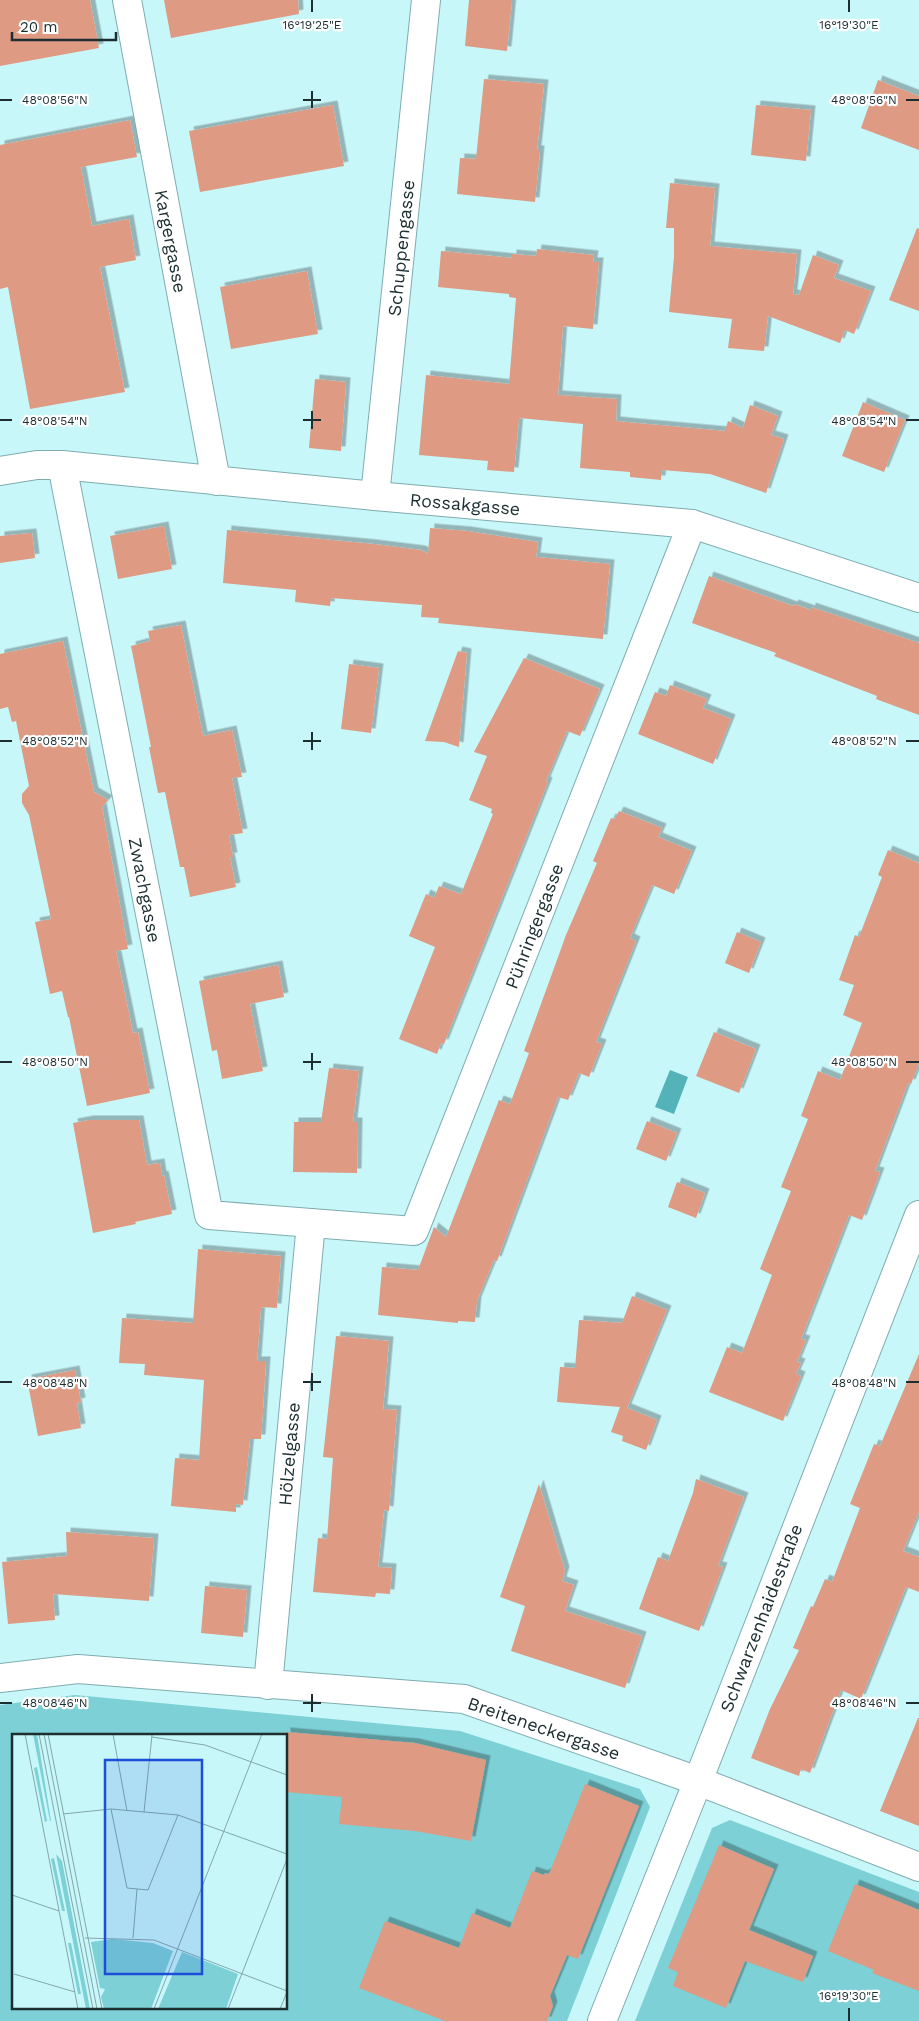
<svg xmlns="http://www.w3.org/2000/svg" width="919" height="2021" viewBox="0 0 919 2021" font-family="'Work Sans',sans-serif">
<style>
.green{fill:#7cd0d6;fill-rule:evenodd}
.water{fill:#54b2b9}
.building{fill:#de9a82;filter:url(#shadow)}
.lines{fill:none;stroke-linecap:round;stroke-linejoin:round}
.minor-casing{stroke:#7facb0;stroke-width:30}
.minor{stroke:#fff;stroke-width:28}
.ticks{fill:none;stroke:#1c2e30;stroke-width:2}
.labels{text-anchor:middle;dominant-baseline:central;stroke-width:4.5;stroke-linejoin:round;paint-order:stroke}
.street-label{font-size:18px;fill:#1c2e30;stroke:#fff}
.inset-road{fill:none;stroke:#83a7a9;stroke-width:1}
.view{fill:#1d4ed8;fill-opacity:0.15;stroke:#1d4ed8;stroke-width:2.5}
.inset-edge{fill:none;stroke:#1c2e30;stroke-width:2.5}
.ticks-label{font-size:12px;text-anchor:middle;fill:#1c2e30;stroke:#fff;stroke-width:4.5;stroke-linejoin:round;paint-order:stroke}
</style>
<defs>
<filter id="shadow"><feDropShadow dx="4.5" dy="-4.5" stdDeviation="0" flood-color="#0004"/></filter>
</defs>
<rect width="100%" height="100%" fill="#c8f7fa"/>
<g class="green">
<path d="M75,1695L460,1731L640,1789L650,1807L567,2021H0V1705ZM14,1735H286V2007H14Z"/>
<path d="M730,1820L919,1892V2021H635L712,1828Z"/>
</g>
<path class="water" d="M670,1070L688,1077L674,1114L655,1107Z"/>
<g class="building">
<path d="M0,0H90L99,48L0,66Z"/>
<path d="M164,0H298L299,14L171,38Z"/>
<path d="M469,0H512L507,51L465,46Z"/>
<path d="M484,79L544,84L537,150H540L535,202L457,194L460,158L476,159Z"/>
<path d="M878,80L919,96V150L861,128Z"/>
<path d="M333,105L344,166L200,192L189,131Z"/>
<path d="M756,105L811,110L806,161L751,155Z"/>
<path d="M130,120L137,157L81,167L92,226L129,219L136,260L100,267L125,392L30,409L8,287L0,289V145Z"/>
<path d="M670,183L715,188L710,246L797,254L793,294L799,295L813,255L839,265L834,278L871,291L854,334L845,330L840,343L768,316L764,351L728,348L732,319L669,312L674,257V228H666Z"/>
<path d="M917,228L919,229V311L889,300Z"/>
<path d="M537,249L594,255L593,262H599L593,329L563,326L558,395L617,399L616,421L636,423L725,431L728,421L743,428L750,405L778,416L771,435L784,439L766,493L710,474L662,470L661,480L630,477V472L580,468L583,424L519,418L514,472L487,470L488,461L419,455L426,375L509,384L516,298L509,297V294L438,287L441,251L512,258V254L536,256Z"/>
<path d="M307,271L318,334L231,349L220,287Z"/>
<path d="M315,379L346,382L341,451L309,448Z"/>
<path d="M863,402L905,420L884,472L842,456Z"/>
<path d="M164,526L172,569L118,579L110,536Z"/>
<path d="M430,528L467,531L538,542L536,557L610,564L603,639L438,623L439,618L421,617L422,605L331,598L330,606L295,602L296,590L223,583L227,530L373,544L421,550L428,554Z"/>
<path d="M32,533L35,558L0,563V536Z"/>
<path d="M709,576L793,606L794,604L811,610V607L919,643V715L876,699L877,696L774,656L776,653L692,623Z"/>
<path d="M181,625L203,736L232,730L242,777L232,778L243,833L229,835L233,857H230L236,887L190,897L184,867H180L165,792L158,793L149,747H151L131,646L150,641L148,631Z"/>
<path d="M63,641L94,792L108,800L102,807L128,949L116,951L133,1033L138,1032L150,1093L87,1106L69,1017H68L62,991L50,994L35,922L51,919L29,815L22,803V794L29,786L16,721L12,722L8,707L0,709V654Z"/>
<path d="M458,651L467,653L459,747L444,742L425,741Z"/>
<path d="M524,658L600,689L580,736L567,731L546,781L548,782L444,1044L441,1043L437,1054L399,1039L435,947L409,936L426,894L434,898L439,886L461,894L493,814L491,813L492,809L469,800L487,756L474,752Z"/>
<path d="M349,664L379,668L371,733L341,729Z"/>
<path d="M670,685L707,699L703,708L731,719L713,764L638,734L655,692L666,696Z"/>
<path d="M619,811L662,828L658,837L692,851L674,894L652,885L630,938L636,941L596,1042L602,1044L589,1077L579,1073L568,1100L558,1097L497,1261L494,1260L477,1301L475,1322L458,1321V1323L378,1315L382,1267L418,1270L434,1227L446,1237L499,1100L510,1104L529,1053L524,1051L566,935L597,863L593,861L611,818L615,819Z"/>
<path d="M888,850L919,863V1063L911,1084L908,1083L875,1171L880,1172L862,1220L849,1215L801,1339L806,1340L797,1362L801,1363L796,1374L801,1376L783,1421L709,1392L727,1347L742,1353L772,1275L760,1269L791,1191L781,1187L808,1119L801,1116L818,1071L840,1080L862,1023L843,1015L854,985L839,980L855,935L859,937L882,877L878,875Z"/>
<path d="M737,932L761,942L749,973L725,963Z"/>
<path d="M278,965L284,997L250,1004L263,1071L222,1079L217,1050L212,1051L199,981Z"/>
<path d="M714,1032L756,1049L739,1093L696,1076Z"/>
<path d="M329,1068L359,1071L353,1122H358L357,1173L293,1172L294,1122H321Z"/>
<path d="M89,1120H139L147,1165L160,1163L162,1176L164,1175L172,1214L135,1222L136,1224L93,1233L73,1123Z"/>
<path d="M647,1121L677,1133L666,1161L636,1149Z"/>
<path d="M677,1182L705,1193L696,1218L668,1207Z"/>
<path d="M198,1249L281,1256L277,1308L261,1307L257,1361H266L261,1439H250L243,1505L236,1504V1512L171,1506L175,1458L199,1460L204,1380L144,1375L145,1364L119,1363L122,1318L193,1323Z"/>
<path d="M632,1296L667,1310L627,1408L657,1420L646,1450L622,1441L623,1436L611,1432L620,1407L557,1402L560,1367L575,1368L579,1320L622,1323Z"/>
<path d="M336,1336L389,1341L383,1409L397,1410L389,1511L384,1510L378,1567L392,1568L390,1594L376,1593L375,1597L313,1592L318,1538L327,1539L333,1458L323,1457Z"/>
<path d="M919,1354V1512L903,1551L919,1557V1592L906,1587L861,1699L841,1690L810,1773L801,1769L799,1776L751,1758L770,1709L799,1650L793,1648L811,1606L813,1607L825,1579L832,1582L860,1508L850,1504L874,1444L880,1446Z"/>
<path d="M75,1370L81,1402L77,1403L81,1428L38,1436L27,1379Z"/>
<path d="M696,1479L744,1497L718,1566L723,1567L699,1631L639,1609L658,1557L668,1561L693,1493Z"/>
<path d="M539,1484L565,1571L562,1581L574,1585L565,1611L642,1636L625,1688L511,1651L525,1606L500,1597Z"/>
<path d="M66,1532L154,1538L149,1601L53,1594L55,1620L8,1624L2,1562L67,1556Z"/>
<path d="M205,1586L247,1590L243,1637L201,1633Z"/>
<path d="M918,1718H919V1826L880,1811Z"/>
<path d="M286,1732L415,1743L486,1760L471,1841L415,1831L339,1824L342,1797L286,1792Z"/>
<path d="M585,1784L639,1806L578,1959L567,1955L550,1996L553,2006L547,2021H445L359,1988L385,1921L459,1948L472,1913L510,1928L532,1871L544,1875L545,1873L549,1874Z"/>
<path d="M719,1845L774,1869L749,1930L813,1956L803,1982L745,1961L726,2008L673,1986L678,1972L668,1968Z"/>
<path d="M855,1884L919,1910V1991L872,1973L874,1970L828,1951Z"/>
</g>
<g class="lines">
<g class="minor-casing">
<g id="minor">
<path d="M127,0L216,481"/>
<path d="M62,465L209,1215L414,1231L692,524"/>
<path d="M0,471L37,465H62L375,496L692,524L919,598"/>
<path d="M375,496L426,0"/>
<path d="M0,1678L78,1669L464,1699L698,1781L919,1867"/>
<path d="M268,1685L311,1223"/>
<path d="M602,2021L698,1781L919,1215"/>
</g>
</g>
<use href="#minor" class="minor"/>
</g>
<path class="ticks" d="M312,0V12M849,0V12M312,91V108M0,100H12M303,100H321M906,100H919M312,411V429M0,420H12M303,420H321M906,420H919M312,732V750M0,741H12M303,741H321M906,741H919M312,1053V1070M0,1062H12M303,1062H321M906,1062H919M312,1373V1391M0,1382H12M303,1382H321M906,1382H919M312,1694V1712M0,1703H12M303,1703H321M906,1703H919M849,2008V2021"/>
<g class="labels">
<g class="street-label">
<text transform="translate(171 241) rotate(79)">Kargergasse</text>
<text transform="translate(401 248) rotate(-84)">Schuppengasse</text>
<text transform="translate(465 504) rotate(5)">Rossakgasse</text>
<text transform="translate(145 890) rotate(79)">Zwachgasse</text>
<text transform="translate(534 926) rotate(-69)">Pühringergasse</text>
<text transform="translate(289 1454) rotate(-85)">Hölzelgasse</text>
<text transform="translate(761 1618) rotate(-69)">Schwarzenhaidestraße</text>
<text transform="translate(544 1728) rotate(19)">Breiteneckergasse</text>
</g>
</g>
<g transform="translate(12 1734)">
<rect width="275" height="275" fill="#c8f7fa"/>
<path d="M21,0H25L39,87H38ZM25,33L35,87L33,88L22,34ZM44,120L50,127L78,275H74ZM42,124L53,177H50L39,125ZM101,205L141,209L161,217L139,275H92L89,263L93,255L88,254L79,208ZM56,209H59L69,260H66ZM170,218L226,240L214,275H146Z" fill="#7cd0d6"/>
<path class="inset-road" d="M13,0L66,275M27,0L81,275M32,0L85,275M36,0L90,275M101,0L115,77M140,3L193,11L275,41M99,75L115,154L136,156L166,81M132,78L140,1M51,80L99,75L166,81L275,120M0,161L47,177M73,204L142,206L275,257M121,204L125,155M2,240L63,258M142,275L250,0M216,275L275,125M268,275L275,258"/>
<path class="view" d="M93,26H190V240H93Z"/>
<rect width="275" height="275" class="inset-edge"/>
</g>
<g class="ticks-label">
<text x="312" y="29">16°19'25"E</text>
<text x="849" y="29">16°19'30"E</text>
<text x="55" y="104">48°08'56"N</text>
<text x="864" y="104">48°08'56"N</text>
<text x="55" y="425">48°08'54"N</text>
<text x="864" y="425">48°08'54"N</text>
<text x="55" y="745">48°08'52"N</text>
<text x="864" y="745">48°08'52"N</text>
<text x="55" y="1066">48°08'50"N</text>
<text x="864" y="1066">48°08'50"N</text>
<text x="55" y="1387">48°08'48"N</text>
<text x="864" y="1387">48°08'48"N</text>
<text x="55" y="1707">48°08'46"N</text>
<text x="864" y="1707">48°08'46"N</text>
<text x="849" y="2000">16°19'30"E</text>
</g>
<path d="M12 32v8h104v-8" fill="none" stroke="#1c2e30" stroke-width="2.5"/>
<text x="20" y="32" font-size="15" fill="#1c2e30" stroke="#ffffff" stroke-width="4" paint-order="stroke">20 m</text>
</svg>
